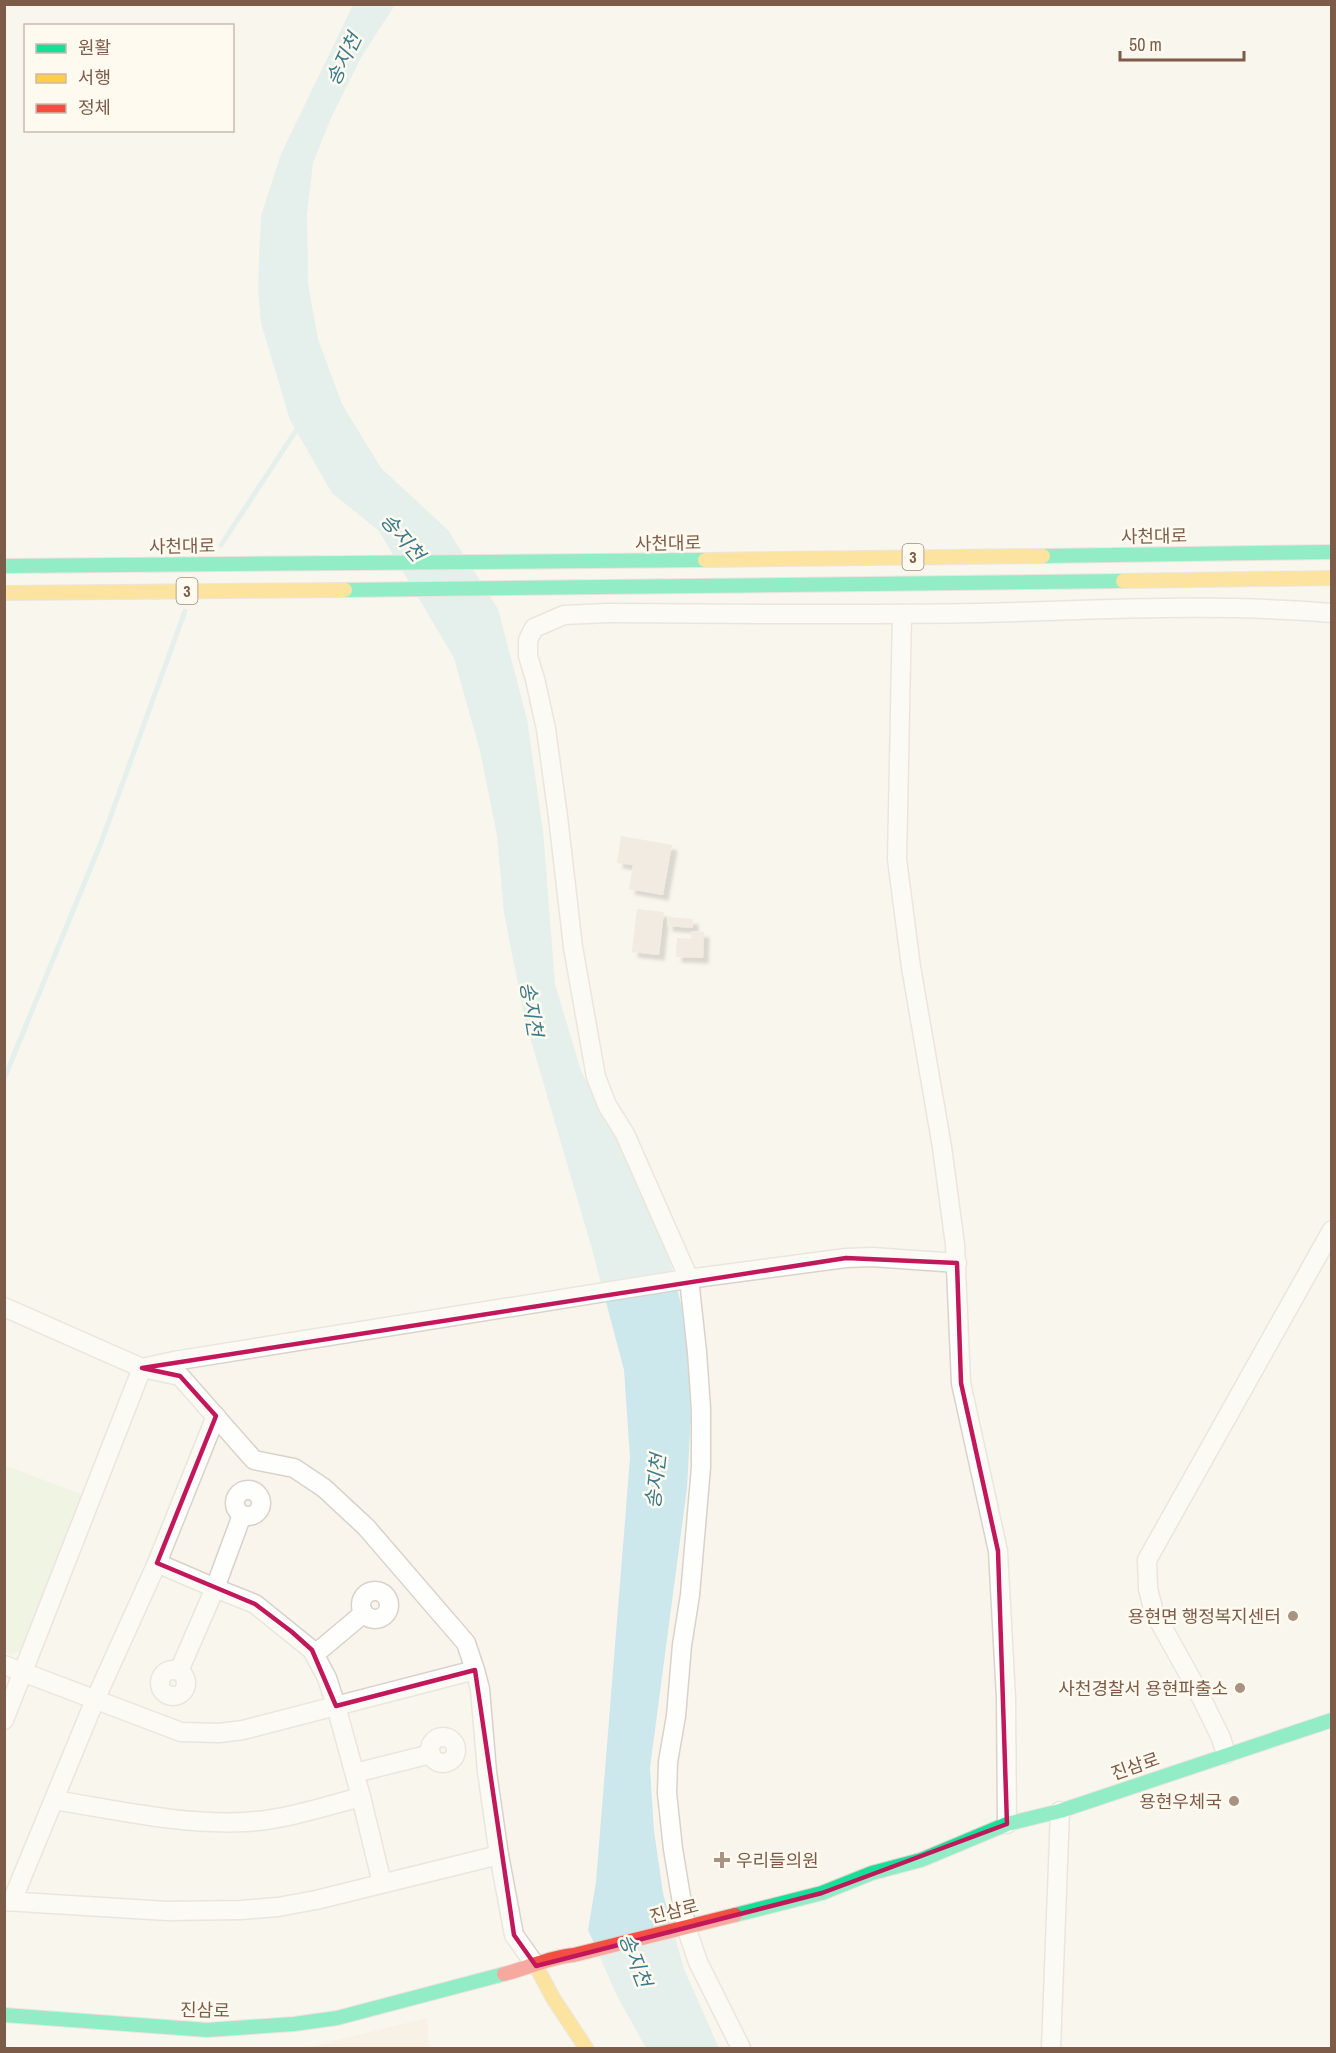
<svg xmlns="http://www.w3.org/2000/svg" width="1336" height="2053" viewBox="0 0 1336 2053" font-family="'Archivo Narrow','Noto Sans KR',sans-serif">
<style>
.residential{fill:#f6ebdd}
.green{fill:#e5f1d6}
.water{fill:#cce8ec}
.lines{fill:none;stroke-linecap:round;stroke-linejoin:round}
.stream{stroke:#cce8ec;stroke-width:5}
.building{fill:#e6ddd3;filter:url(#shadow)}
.street-casing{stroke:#d9d2cb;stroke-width:21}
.fast-casing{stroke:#d9d1c9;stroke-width:16}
.slow-casing{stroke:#d9d1c9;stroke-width:16}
.jam-casing{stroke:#d9d1c9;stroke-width:16}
.street{stroke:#fefefc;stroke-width:18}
.fast{stroke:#16e098;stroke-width:14}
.slow{stroke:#ffcf43;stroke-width:14}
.jam{stroke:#f24e42;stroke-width:14}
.marked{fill:none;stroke:#c2185b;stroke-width:4.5;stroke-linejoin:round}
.poi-dot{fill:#a89282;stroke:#fffaf0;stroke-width:2}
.labels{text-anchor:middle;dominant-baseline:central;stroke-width:5;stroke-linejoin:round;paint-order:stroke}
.shield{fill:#fffaf0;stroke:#a38b7a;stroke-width:1.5}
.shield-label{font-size:16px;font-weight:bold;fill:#7c5c48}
.street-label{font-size:18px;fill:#7c5c48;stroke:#fffaf0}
.poi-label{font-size:18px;fill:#7c5c48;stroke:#fffaf0;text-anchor:end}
.water-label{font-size:20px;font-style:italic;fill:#3c7b8a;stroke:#fffaf0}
</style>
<defs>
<filter id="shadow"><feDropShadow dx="5.5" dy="5.5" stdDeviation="1.5" flood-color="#0004"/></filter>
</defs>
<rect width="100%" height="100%" fill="#f9f5ed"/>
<path class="residential" d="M427,2018L429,2048H290H305Z"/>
<path class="green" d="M4,1465L88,1497L23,1649L11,1655L4,1652Z"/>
<path class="water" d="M353,5H395L362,56L331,118L313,163L307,213L308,284L318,339L342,404L381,468L448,530L498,609L527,719L543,831L555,984L581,1071L617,1140L668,1253L690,1339L693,1377L687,1488L650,1768L654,1831L663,1893L684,1969L719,2048H646L616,1994L588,1930L596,1882L630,1458L624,1370L592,1249L525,1020L504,913L497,835L480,751L454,658L379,531L332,493L290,420L261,323L258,289L261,216L281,154Z"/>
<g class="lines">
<g class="stream">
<path d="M221,545L299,426"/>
<path d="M4,1079L102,840L185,611"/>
</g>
</g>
<g class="building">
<path d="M621,836L672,845L663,895L629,889L633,865L617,863Z"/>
<path d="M637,909L664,912L659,955L632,952Z"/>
<path d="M667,917L693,919V928L667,926Z"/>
<path d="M692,931L704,932L703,958L676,957L677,938L691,939Z"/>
</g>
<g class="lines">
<g class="street-casing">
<g id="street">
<path d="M902,614L897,859L911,967L942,1147L955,1245L961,1383L998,1551L1006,1698L1007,1824"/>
<path d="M4,1307L142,1368L174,1361L680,1280L846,1258L872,1257L957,1263"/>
<circle cx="248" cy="1503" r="13"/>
<path d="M157,1563L216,1416"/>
<circle cx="375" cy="1605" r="14"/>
<path d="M315,1654L364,1613"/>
<path d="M4,1665L181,1732L219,1733L243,1730L475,1670L480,1689L487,1772L499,1855L316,1900L278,1907L241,1910L167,1911L4,1901"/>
<circle cx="173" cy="1683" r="13"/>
<path d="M179,1671L215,1588L242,1515"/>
<path d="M4,1720L142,1368L180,1376L254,1460L294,1468L324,1488L366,1527L466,1643L475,1670"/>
<circle cx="443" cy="1750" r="13"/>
<path d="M1226,1754L1221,1738L1198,1691L1154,1612L1148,1589L1147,1560L1332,1230"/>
<path d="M355,1773L431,1754"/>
<path d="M54,1800C117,1810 180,1825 245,1822C284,1820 323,1807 361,1797"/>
<path d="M499,1855L514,1935L536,1966"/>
<path d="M12,1901L95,1700L157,1563L215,1588L255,1604L312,1650L327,1678L336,1706L361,1797L382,1883"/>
<path d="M741,2048L698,1962L686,1927L673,1849L667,1793L668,1762L676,1716L682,1645L690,1595L701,1467V1409L697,1352L689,1279L625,1134L607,1105L596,1077L573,947L558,817L546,729L535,679L528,656V640L534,628L564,615L608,613C733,614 857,615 981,613C1098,610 1215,603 1332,613"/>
<path d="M1051,2048L1060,1811"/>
</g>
</g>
<g class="fast-casing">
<g id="fast">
<path d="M1043,556L1332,552"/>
<path d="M4,566L705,560"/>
<path d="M345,590L1123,581"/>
<path d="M735,1915L822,1893L872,1873L921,1860L1007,1824L1060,1811L1332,1720"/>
<path d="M4,2015L207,2030L294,2024L337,2018L504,1974"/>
</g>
</g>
<g class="slow-casing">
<g id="slow">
<path d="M705,560L1043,556"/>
<path d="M1123,581L1332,578"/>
<path d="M4,593L345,590"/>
<path d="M536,1966L553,1998L586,2048"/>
</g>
</g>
<g class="jam-casing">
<path id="jam" d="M504,1974C528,1968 550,1957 574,1955L735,1915"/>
</g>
<use href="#street" class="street"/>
<use href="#fast" class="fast"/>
<use href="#slow" class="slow"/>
<use href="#jam" class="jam"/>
</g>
<path d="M0 0H1336V2053H0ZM846,1258L957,1263L961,1383L998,1551L1007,1824L822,1893L536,1966L514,1935L475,1670L336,1706L312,1650L292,1632L255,1604L157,1563L216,1416L180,1376L142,1368Z" fill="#f9f5ed" fill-opacity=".55" fill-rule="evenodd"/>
<path class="marked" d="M846,1258L957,1263L961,1383L998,1551L1007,1824L822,1893L536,1966L514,1935L475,1670L336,1706L312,1650L292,1632L255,1604L157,1563L216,1416L180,1376L142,1368Z"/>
<g class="poi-dot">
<circle cx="1293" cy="1616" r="6"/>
<circle cx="1240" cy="1688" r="6"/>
<circle cx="1234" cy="1801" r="6"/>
<path d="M719 1851h6v6h6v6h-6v6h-6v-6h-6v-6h6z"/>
</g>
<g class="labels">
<g class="shield">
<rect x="902.5" y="544" width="21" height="26" rx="4.5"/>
<rect x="176.5" y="578" width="21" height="26" rx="4.5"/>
</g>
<g class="shield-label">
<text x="913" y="557">3</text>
<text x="187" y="591">3</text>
</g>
<g class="street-label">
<text transform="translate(1154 536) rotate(-1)">사천대로</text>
<text transform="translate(668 543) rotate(-1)">사천대로</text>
<text transform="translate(182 546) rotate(-1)">사천대로</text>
<text transform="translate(1135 1766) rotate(-19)">진삼로</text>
<text transform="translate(674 1911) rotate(-14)">진삼로</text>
<text transform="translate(205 2010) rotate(1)">진삼로</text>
</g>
<g class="poi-label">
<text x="1281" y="1616">용현면 행정복지센터</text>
<text x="1228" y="1688">사천경찰서 용현파출소</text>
<text x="1222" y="1801">용현우체국</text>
<text x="736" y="1860" text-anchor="start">우리들의원</text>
</g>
<g class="water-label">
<text transform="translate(343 59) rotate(-64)">송지천</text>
<text transform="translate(403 537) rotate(50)">송지천</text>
<text transform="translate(532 1009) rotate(81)">송지천</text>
<text transform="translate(655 1481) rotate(-84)">송지천</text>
<text transform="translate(636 1960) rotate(69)">송지천</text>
</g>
</g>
<rect width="1336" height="2053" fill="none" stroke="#7c5c48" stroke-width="12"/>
<rect x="24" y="24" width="210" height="108" fill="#fffaf0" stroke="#cbbbad" stroke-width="1.5"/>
<rect x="36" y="44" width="30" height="9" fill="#16e098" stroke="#cbbbad" stroke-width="1.5"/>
<text x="78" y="54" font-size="18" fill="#7c5c48">원활</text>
<rect x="36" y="74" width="30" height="9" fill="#ffcf43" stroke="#cbbbad" stroke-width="1.5"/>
<text x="78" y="84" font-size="18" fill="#7c5c48">서행</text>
<rect x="36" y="104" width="30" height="9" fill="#f24e42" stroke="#cbbbad" stroke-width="1.5"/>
<text x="78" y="114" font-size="18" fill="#7c5c48">정체</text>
<path d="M1120 51v9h124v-9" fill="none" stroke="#7c5c48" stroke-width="3"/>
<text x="1129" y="51" font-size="18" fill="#7c5c48" stroke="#fffaf0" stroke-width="4.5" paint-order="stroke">50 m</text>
</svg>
